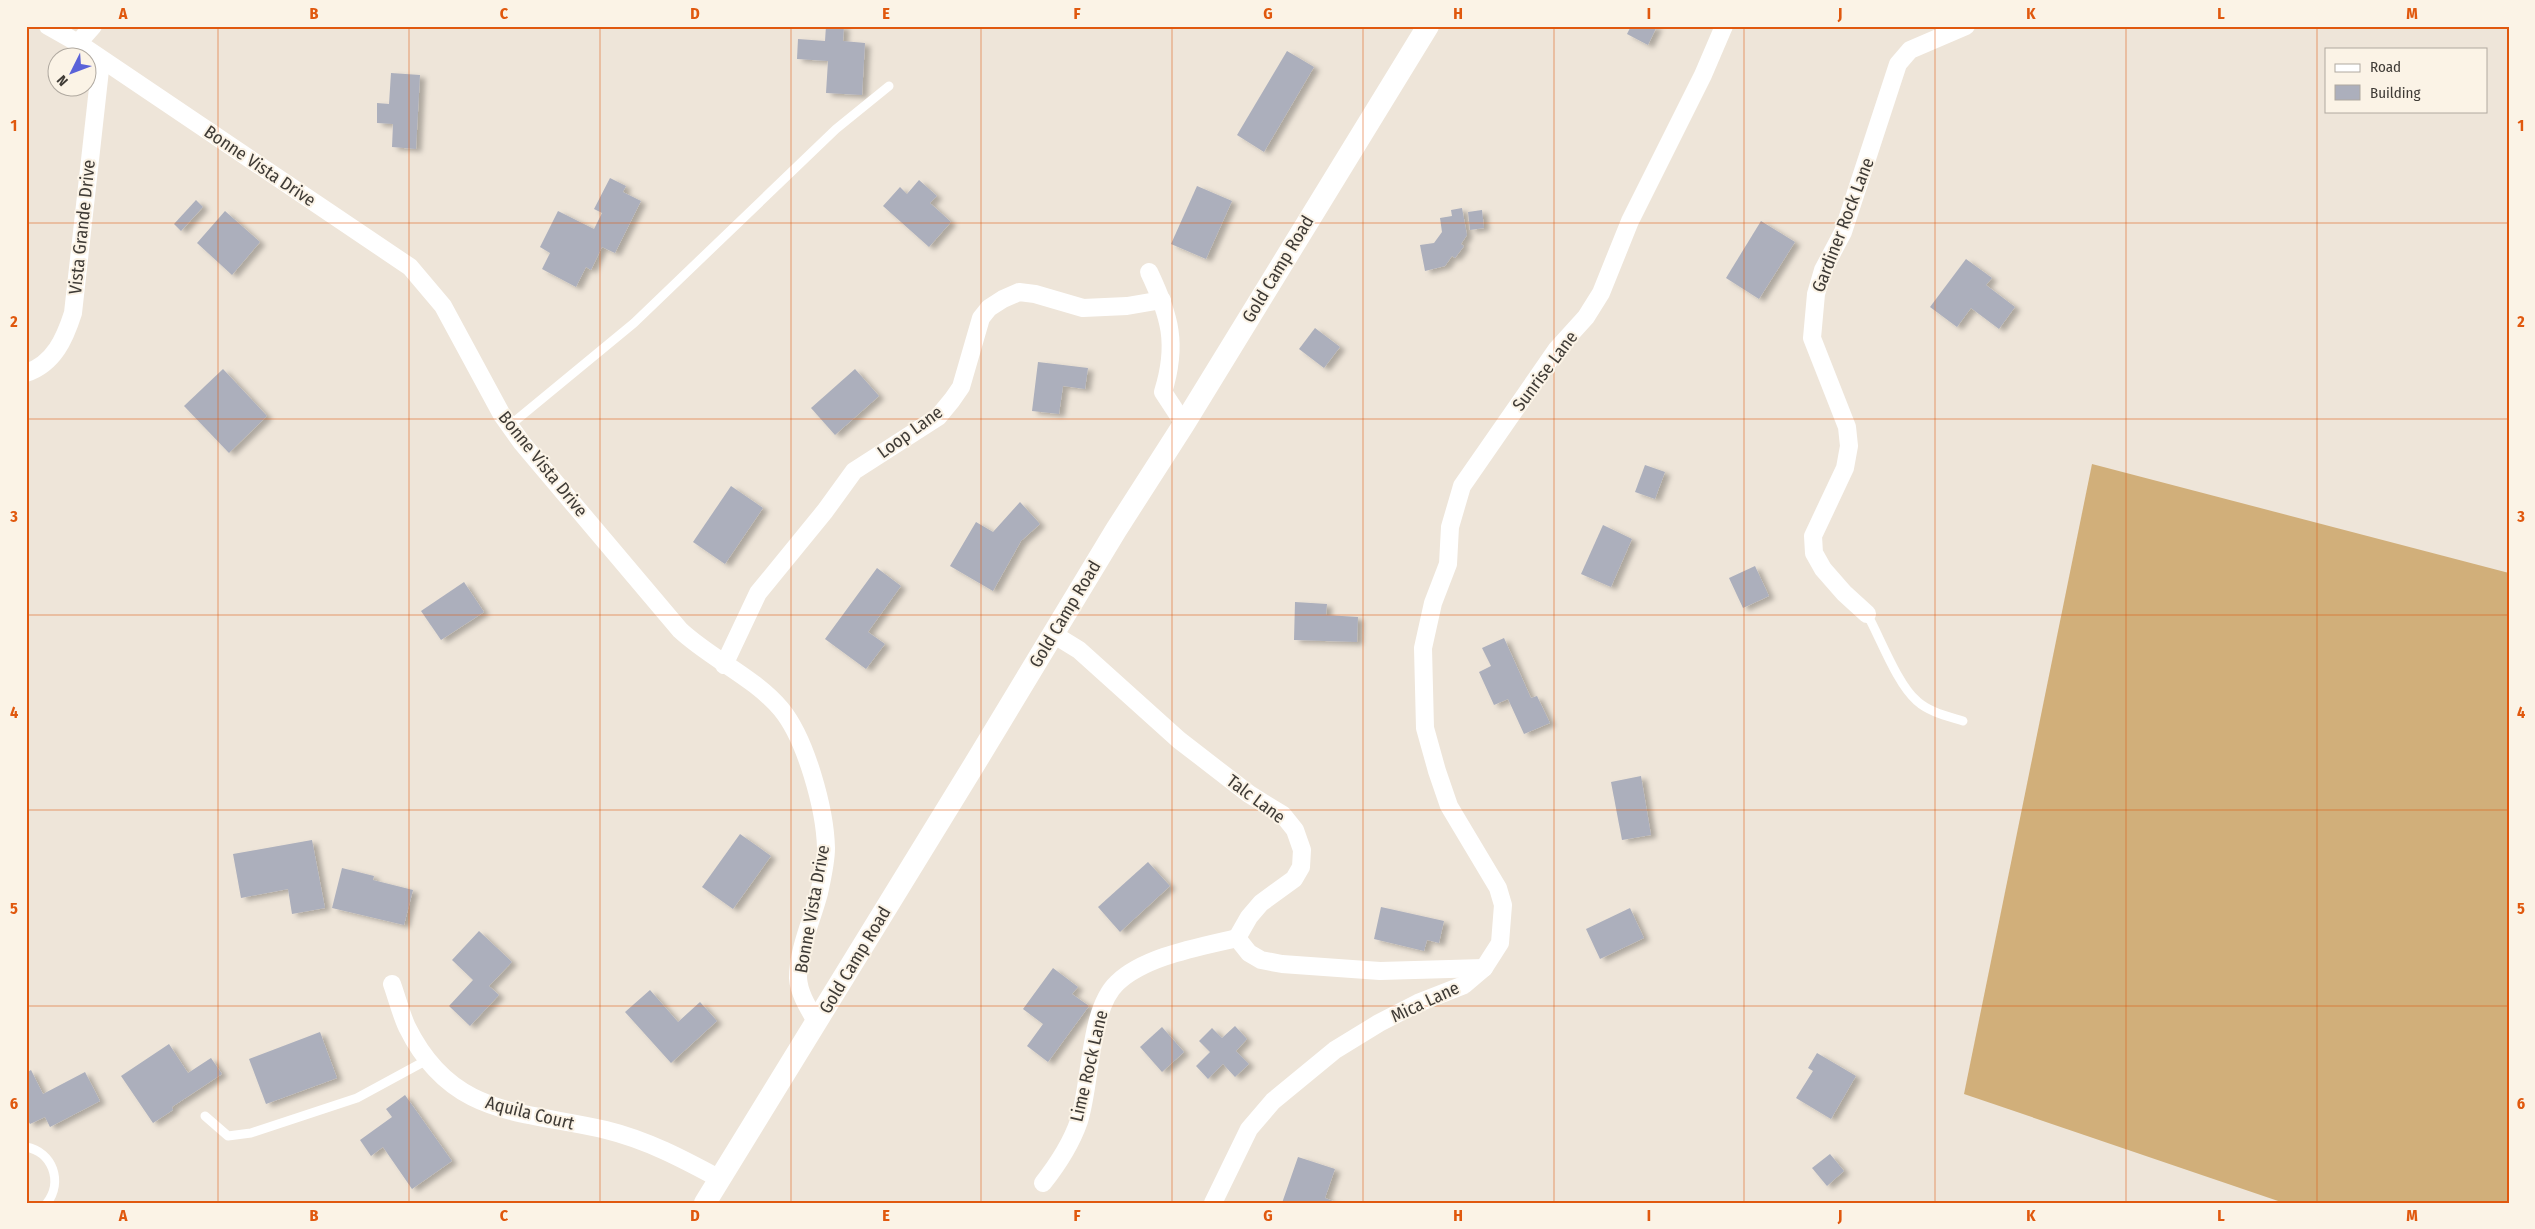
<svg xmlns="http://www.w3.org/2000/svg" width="2535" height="1229" viewBox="0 0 2535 1229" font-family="'Fira Sans Condensed',sans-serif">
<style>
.forest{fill:#d1af7a}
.building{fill:#acafbc;filter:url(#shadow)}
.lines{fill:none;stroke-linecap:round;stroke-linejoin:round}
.service{stroke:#fff;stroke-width:9}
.minor{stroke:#fff;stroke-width:18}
.tertiary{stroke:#fff;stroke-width:22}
.grid{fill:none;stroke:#e0580e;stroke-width:1;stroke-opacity:0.55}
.labels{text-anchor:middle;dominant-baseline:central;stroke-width:4;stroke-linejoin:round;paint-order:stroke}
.street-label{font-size:18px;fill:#3f3b36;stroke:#fbf3e6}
.neatline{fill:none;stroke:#e0580e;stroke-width:2}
.grid-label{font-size:16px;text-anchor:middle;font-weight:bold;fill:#e0580e}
</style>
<defs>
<filter id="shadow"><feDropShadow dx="5.5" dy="3" stdDeviation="2.5" flood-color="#0004"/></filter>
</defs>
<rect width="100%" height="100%" fill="#eee5d9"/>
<path class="forest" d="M2092,464L2509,573V1203H2284L1964,1094Z"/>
<g class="building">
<path d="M826,26H844L843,41L865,43L862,95L826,93L828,61L797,59L798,39L825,41Z"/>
<path d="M1631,26H1657L1648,45L1627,34Z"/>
<path d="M1287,51L1314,67L1264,152L1237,135Z"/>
<path d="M391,73L420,75L416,149L392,147L393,124L377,123V103L389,104Z"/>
<path d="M610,178L626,186L623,192L641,201L615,253L602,247L591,270L586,267L576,287L542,269L550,253L540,247L558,211L594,229L602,213L594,209Z"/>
<path d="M919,180L937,196L930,203L951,222L929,247L883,206L900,187L907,194Z"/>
<path d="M1197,186L1232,201L1206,259L1171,244Z"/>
<path d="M196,200L203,207L181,231L174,224Z"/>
<path d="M1462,208L1467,235L1461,244L1464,246L1455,258L1452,256L1445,266L1425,271L1420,245L1434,243L1442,232L1440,218L1452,216L1451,210Z"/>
<path d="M1482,210L1484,228L1470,230L1468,212Z"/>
<path d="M225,211L260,242L232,275L197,243Z"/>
<path d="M1761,221L1795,242L1759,299L1726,278Z"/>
<path d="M1966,259L1992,278L1986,285L2015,307L1999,329L1971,308L1957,327L1930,307Z"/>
<path d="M1315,328L1340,347L1324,368L1299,349Z"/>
<path d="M1038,362L1088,368L1085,389L1063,386L1059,414L1032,411Z"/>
<path d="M223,369L267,416L229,453L184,406Z"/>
<path d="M855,369L879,396L835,435L811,408Z"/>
<path d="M1645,465L1665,472L1655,499L1635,492Z"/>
<path d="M731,486L763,508L725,564L693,542Z"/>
<path d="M1020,502L1040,524L1021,541L993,591L950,566L976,522L993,532Z"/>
<path d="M1603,525L1632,539L1611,587L1581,574Z"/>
<path d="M1755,566L1769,596L1743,608L1729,578Z"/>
<path d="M877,568L901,586L868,632L885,644L866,669L825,639Z"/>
<path d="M464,582L484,612L441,640L421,611Z"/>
<path d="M1295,602L1327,604L1326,615L1358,617L1357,642L1294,640Z"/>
<path d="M1504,638L1531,698L1537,696L1550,723L1524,734L1508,699L1494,705L1479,672L1491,666L1482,648Z"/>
<path d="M1641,776L1651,835L1622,840L1611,782Z"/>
<path d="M740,834L771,856L733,909L702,887Z"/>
<path d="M312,840L325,908L292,914L288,889L241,898L233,854Z"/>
<path d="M1148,862L1170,886L1120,932L1098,907Z"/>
<path d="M342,868L374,876L373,880L413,890L404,925L332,908Z"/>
<path d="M1381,907L1444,921L1439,943L1427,940L1424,951L1374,939Z"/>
<path d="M1630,908L1644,938L1600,959L1586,929Z"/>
<path d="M479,931L512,962L489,986L499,995L470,1026L449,1006L473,980L452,960Z"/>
<path d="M1053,968L1078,987L1072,994L1089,1006L1048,1062L1027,1046L1043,1024L1023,1009Z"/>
<path d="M650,990L678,1022L700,1002L717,1021L671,1063L625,1012Z"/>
<path d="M1235,1026L1247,1039L1236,1051L1249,1064L1235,1077L1223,1064L1208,1079L1196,1066L1210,1052L1199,1041L1212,1028L1222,1038Z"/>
<path d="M1162,1027L1184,1052L1162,1072L1140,1047Z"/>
<path d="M320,1032L337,1078L266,1104L249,1059Z"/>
<path d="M169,1044L188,1073L211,1058L222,1074L172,1107L173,1110L153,1123L121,1076Z"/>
<path d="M1817,1053L1856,1076L1831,1119L1796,1098L1813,1071L1808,1068Z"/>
<path d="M31,1070L43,1094L85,1072L100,1101L50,1127L45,1117L30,1124L26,1117V1073Z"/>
<path d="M405,1095L452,1161L412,1189L383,1147L371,1156L360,1140L392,1117L386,1109Z"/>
<path d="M1830,1154L1844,1171L1827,1186L1812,1168Z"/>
<path d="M1298,1157L1335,1169L1325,1198L1338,1203H1282Z"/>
</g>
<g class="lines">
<g class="service">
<path d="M509,426L634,323L836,129L889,86"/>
<path d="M1867,614C1880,637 1897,684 1917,701C1929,712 1947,716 1963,721"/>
<path d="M205,1116L228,1136L251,1133L357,1098L427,1060"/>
<path d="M26,1147C53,1152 63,1182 47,1203"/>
</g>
<g class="minor">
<path d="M48,26L78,43L410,267L443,306L502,415L522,443L680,630C711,659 754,677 781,709C806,739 825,809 826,848C826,862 822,879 819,893C812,920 798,949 798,978C799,994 809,1009 817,1023"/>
<path d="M78,43L93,26"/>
<path d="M1149,272C1170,316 1178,344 1163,392L1184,424"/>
<path d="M26,373C54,364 65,338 73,313L101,61"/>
<path d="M1867,614L1844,593L1823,569L1814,553L1813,536L1845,468L1849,446L1847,427L1812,338L1816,294L1823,270L1843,232L1898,64L1910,50L1966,26"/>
<path d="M1053,634L1079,650L1179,740L1249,794L1283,815L1295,830L1302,850L1301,867L1294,879L1261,903L1249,917L1237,938"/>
<path d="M724,665L758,593L825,511L854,471L938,417L952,400L961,387L981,318L989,308L1003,299L1019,292L1035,294L1083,308L1127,306L1162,300"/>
<path d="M1237,938L1249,953L1261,960L1282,964L1380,971L1484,968"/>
<path d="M392,984C397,998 401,1014 407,1027C452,1118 521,1110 606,1130C647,1140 683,1159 720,1179"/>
<path d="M1043,1183C1058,1164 1071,1144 1079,1121C1091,1084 1089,1009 1117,983C1145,956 1200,947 1237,938"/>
<path d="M1213,1203L1249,1129L1273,1101L1335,1050L1379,1023L1418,1003L1464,985L1484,968L1500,943L1503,905L1498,888L1449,806L1437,771L1425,728L1423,648L1433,603L1448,564L1450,527L1462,486L1557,349L1586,317L1601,293L1630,221L1703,75L1724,26"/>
</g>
<path class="tertiary" d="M705,1203L974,765L1116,530L1184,424L1428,26"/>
</g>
<path class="grid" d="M218,26V1203M409,26V1203M600,26V1203M791,26V1203M981,26V1203M1172,26V1203M1363,26V1203M1554,26V1203M1744,26V1203M1935,26V1203M2126,26V1203M2317,26V1203M26,223H2509M26,419H2509M26,615H2509M26,810H2509M26,1006H2509"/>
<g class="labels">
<g class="street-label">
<text transform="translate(260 166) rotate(34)">Bonne Vista Drive</text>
<text transform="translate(1843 225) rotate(-69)">Gardiner Rock Lane</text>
<text transform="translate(82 227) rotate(-84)">Vista Grande Drive</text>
<text transform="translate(1278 269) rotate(-59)">Gold Camp Road</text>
<text transform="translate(1545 371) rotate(-53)">Sunrise Lane</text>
<text transform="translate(910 432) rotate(-36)">Loop Lane</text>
<text transform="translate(543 464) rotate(51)">Bonne Vista Drive</text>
<text transform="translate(1065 614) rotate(-59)">Gold Camp Road</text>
<text transform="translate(1256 799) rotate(37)">Talc Lane</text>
<text transform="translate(812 909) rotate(-80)">Bonne Vista Drive</text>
<text transform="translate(855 960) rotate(-59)">Gold Camp Road</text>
<text transform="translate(1425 1002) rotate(-25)">Mica Lane</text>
<text transform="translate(1089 1066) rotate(-77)">Lime Rock Lane</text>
<text transform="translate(530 1113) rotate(14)">Aquila Court</text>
</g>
</g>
<rect width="2535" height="1229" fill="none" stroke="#fbf3e6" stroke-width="55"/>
<rect x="2325" y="48" width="162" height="65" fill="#fbf3e6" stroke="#b0a9a0"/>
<rect x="2335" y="64" width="25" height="8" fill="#ffffff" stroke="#b0a9a0"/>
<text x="2370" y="72" font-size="15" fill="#3f3b36">Road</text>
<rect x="2335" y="85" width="25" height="15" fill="#acafbc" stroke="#b0a9a0"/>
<text x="2370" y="98" font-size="15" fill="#3f3b36">Building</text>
<g transform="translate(72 72) rotate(228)"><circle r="24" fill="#fbf3e6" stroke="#b0a9a0"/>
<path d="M0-4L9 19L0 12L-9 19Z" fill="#5a62d9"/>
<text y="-8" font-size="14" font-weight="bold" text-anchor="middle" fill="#3f3b36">N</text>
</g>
<rect x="28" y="28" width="2480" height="1174" class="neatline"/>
<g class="grid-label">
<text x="123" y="19">A</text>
<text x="314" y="19">B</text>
<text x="504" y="19">C</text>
<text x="695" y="19">D</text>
<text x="886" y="19">E</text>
<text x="1077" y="19">F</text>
<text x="1268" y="19">G</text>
<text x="1458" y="19">H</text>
<text x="1649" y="19">I</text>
<text x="1840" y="19">J</text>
<text x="2031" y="19">K</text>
<text x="2221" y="19">L</text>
<text x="2412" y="19">M</text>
<text x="14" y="131">1</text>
<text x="2521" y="131">1</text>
<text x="14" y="327">2</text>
<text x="2521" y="327">2</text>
<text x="14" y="522">3</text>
<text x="2521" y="522">3</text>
<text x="14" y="718">4</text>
<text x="2521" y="718">4</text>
<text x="14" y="914">5</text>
<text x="2521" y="914">5</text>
<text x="14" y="1109">6</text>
<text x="2521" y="1109">6</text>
<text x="123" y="1221">A</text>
<text x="314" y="1221">B</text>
<text x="504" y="1221">C</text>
<text x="695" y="1221">D</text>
<text x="886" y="1221">E</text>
<text x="1077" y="1221">F</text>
<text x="1268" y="1221">G</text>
<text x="1458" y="1221">H</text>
<text x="1649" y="1221">I</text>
<text x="1840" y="1221">J</text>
<text x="2031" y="1221">K</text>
<text x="2221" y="1221">L</text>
<text x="2412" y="1221">M</text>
</g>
</svg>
